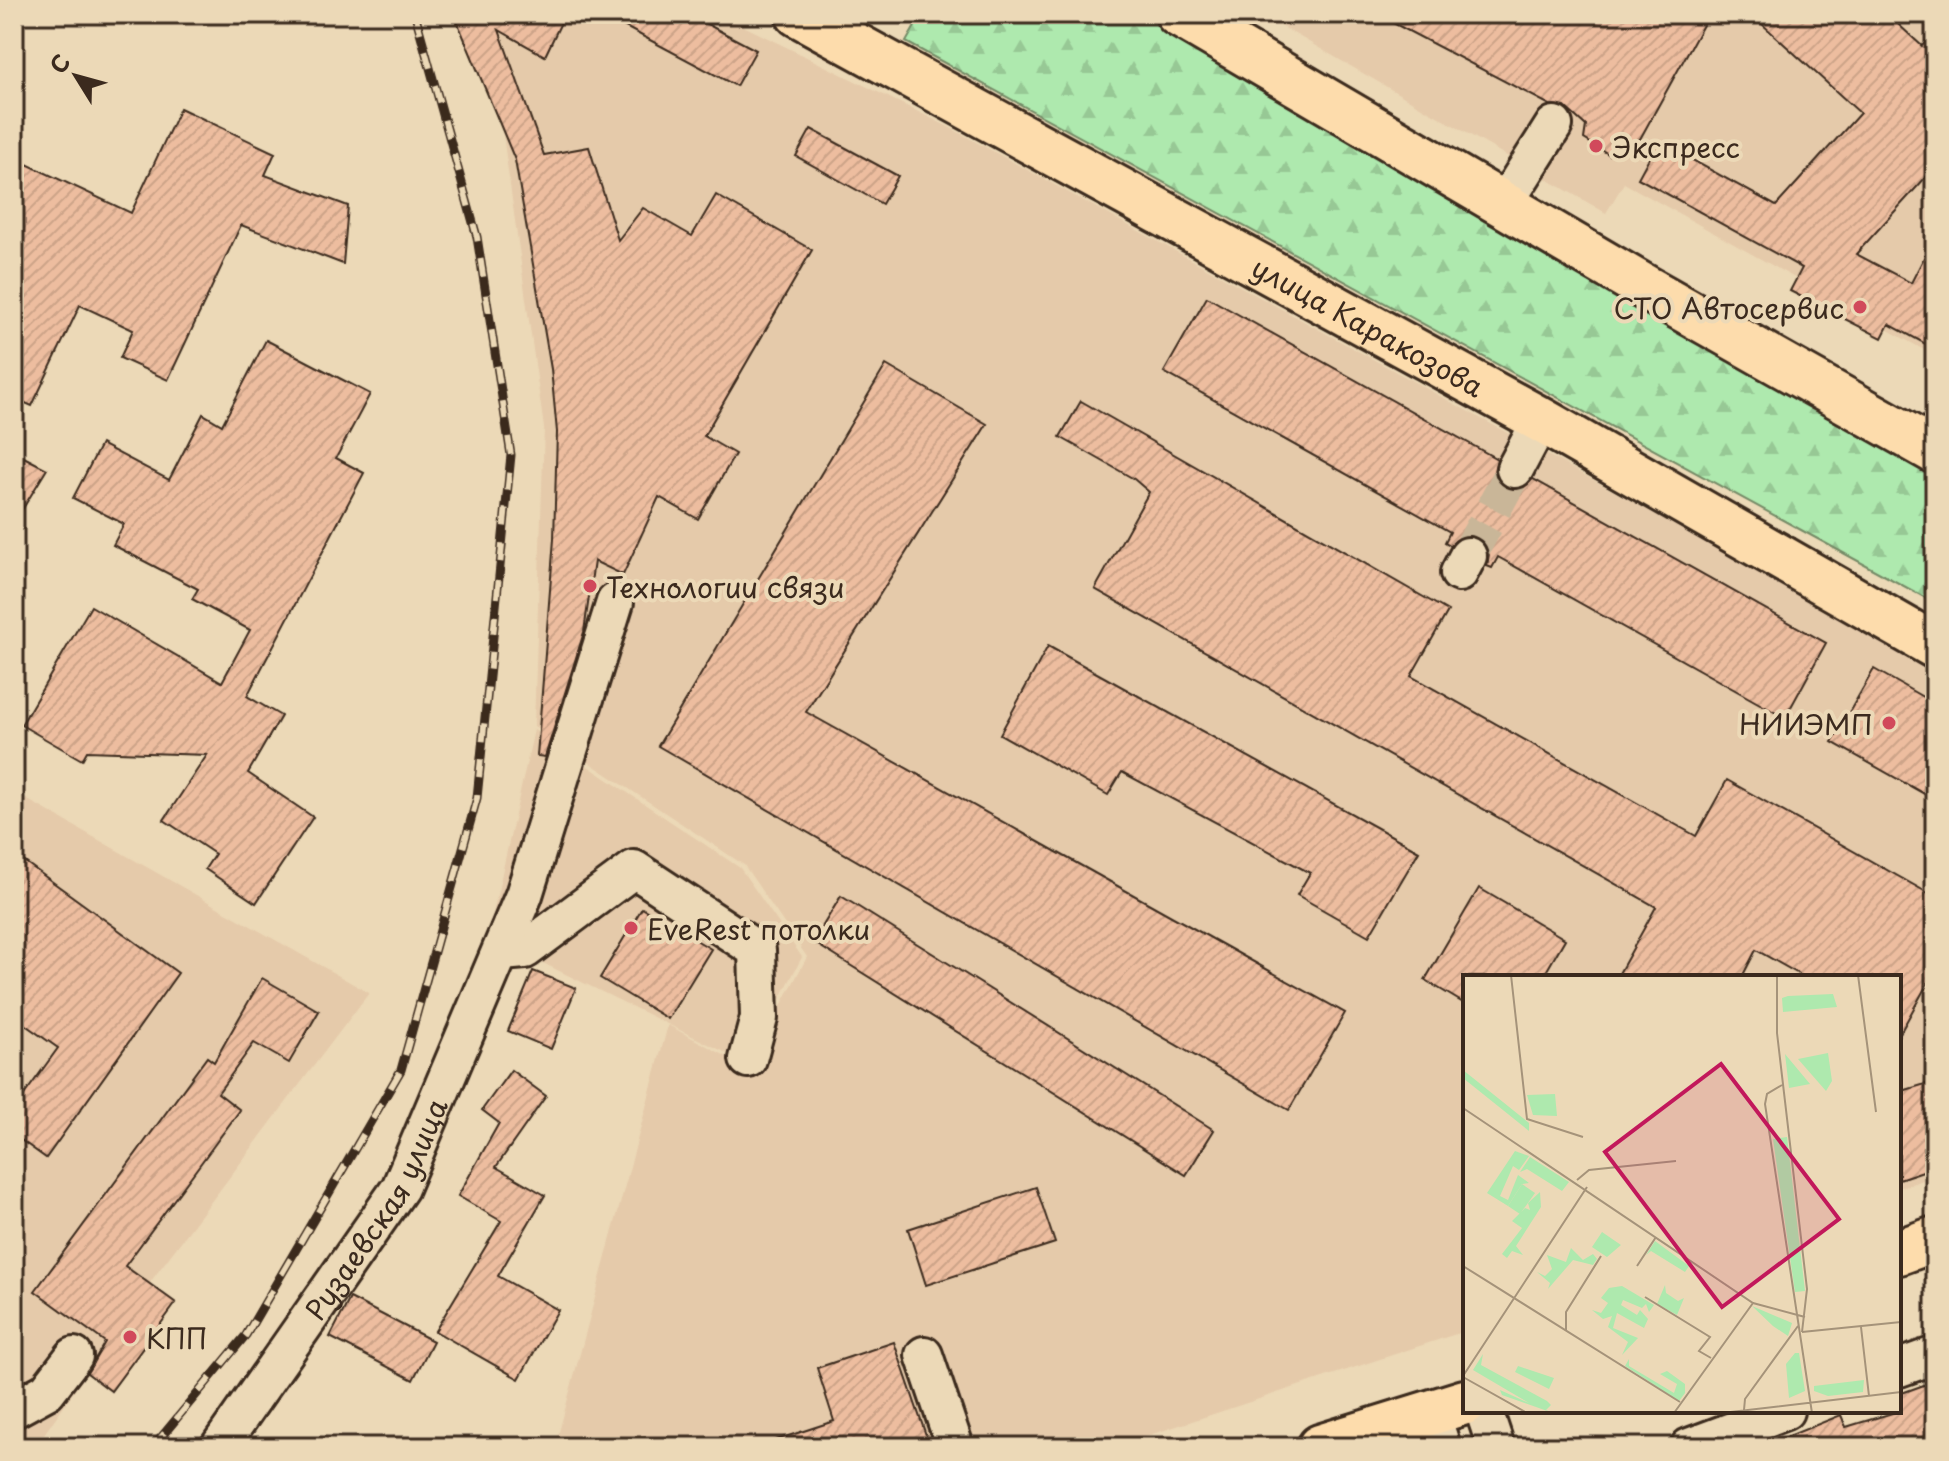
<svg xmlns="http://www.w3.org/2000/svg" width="1949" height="1461" viewBox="0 0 1949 1461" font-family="'Playpen Sans',sans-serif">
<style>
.built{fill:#e5caaa}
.forest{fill:url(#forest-firs);stroke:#748a66;stroke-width:2}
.building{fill:url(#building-hatch);stroke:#3b2a1e;stroke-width:2}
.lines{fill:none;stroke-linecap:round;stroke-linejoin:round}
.minor-tunnel{stroke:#c9b698;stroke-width:36;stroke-dasharray:36 18;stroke-linecap:butt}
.minor-casing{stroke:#3b2a1e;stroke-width:42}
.major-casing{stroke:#3b2a1e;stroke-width:50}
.minor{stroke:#ecd9b7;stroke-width:36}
.major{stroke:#fddcac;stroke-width:44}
.rail-casing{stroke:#3b2a1e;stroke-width:9}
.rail{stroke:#ecd9b7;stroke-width:6;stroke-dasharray:18;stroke-linecap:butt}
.poi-dot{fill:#d1495b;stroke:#ecd9b7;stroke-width:3}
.labels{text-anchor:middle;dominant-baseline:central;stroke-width:8;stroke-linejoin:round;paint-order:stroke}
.poi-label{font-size:28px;fill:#3b2a1e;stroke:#ecd9b7;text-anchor:start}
.street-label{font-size:28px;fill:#3b2a1e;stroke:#ecd9b7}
.inset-road{fill:none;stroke:#a5937a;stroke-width:2}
.view{fill:#c2185b;fill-opacity:0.15;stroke:#c2185b;stroke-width:4}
.inset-edge{fill:none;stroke:#3b2a1e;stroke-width:4}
</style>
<defs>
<pattern id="forest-firs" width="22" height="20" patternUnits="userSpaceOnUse" patternTransform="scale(2)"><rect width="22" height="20" fill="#aee9ae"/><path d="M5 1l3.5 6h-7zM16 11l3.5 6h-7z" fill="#97c895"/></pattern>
<pattern id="building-hatch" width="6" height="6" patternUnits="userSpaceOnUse" patternTransform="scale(2)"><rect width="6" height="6" fill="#edbd9f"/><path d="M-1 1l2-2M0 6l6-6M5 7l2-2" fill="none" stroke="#cca388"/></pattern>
</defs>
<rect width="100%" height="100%" fill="#ecd9b7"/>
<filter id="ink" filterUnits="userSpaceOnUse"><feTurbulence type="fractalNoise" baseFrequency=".0125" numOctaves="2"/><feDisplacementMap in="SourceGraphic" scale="16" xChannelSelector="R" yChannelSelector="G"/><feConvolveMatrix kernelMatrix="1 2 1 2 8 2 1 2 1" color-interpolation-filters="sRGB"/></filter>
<g filter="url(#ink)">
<g class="built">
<path d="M456,14H719L949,127L1935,667V1176L1899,1188V977H1465V1331L1113,1447H555L668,1025L748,1068L807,957L744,865L534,726L544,428L503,135Z"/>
<path d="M1260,14H1935V356L1624,183L1606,213Z"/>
<path d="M534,730L740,868L802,957L747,1063L488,936Z"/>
<path d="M14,792L369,993L154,1277L35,1447H14Z"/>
</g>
<path class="forest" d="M922,14H1154L1935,461V603L906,42Z"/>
<g class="building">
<path d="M454,14H565L545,56L499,30L544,155L589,147L618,240L643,208L692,236L716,195L812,250L704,436L735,454L698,519L659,497L623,575L594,561L584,632L545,757L537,756L554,539L557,432L551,369L515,160Z"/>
<path d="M601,14H688L756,50L736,86Z"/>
<path d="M1376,14H1709L1640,139L1610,155L1584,139L1586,126L1565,107L1550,105Z"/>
<path d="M1751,14H1887L1922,46L1935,32V167L1856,254L1911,283L1935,236V349L1889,324L1882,338L1790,291L1802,268L1638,178L1658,141L1776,206L1860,113Z"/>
<path d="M180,108L275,153L265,175L348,206L343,264L241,225L168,380L120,358L133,330L80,305L32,406L14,398V158L131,213Z"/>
<path d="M811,129L898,176L882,204L796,156Z"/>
<path d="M1207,297L1497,459L1494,471L1505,487L1517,490L1533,479L1826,643L1785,718L1498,557L1492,568L1487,566L1489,554L1478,538L1466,535L1450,545L1445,542L1450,532L1164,372Z"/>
<path d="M266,340L370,394L336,458L364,473L247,696L281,716L248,773L313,817L256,903L205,869L215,854L164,820L207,755L87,751L82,760L21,725L91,606L222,682L250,630L192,599L198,589L113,545L124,524L73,498L101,444L169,480L203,414L222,425Z"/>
<path d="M886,365L987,424L806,712L1345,1013L1289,1110L658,746Z"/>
<path d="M1081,401L1448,611L1411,676L1696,836L1727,780L1935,897V970L1899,1035V977H1804L1756,950L1742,977H1617L1656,907L1095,589L1149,492L1134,479L1060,437Z"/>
<path d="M14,452L47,469L14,523Z"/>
<path d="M1048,646L1419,851L1369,936L1297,895L1310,873L1122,772L1108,795L1000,734Z"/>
<path d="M1874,669L1935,704V800L1832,742Z"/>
<path d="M14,854L178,973L46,1158L14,1135V1109L58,1048L14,1017Z"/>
<path d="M1479,888L1565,939L1543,977H1465V1004L1425,980Z"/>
<path d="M841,896L1214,1130L1186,1175L813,942Z"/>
<path d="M642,908L711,949L668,1019L600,978Z"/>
<path d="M533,971L576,988L551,1049L508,1031Z"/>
<path d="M262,978L319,1011L289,1063L254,1043L218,1093L240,1110L125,1266L176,1303L111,1391L87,1373L105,1342L35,1291L207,1057L214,1062Z"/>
<path d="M511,1070L546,1096L496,1167L545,1195L498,1276L558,1310L519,1379L435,1331L501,1221L458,1196L499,1123L482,1110Z"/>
<path d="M1935,1081V1167L1899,1179V1092Z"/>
<path d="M1036,1187L1055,1243L926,1285L908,1229Z"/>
<path d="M350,1298L433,1341L413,1380L330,1337Z"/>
<path d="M894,1342L930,1447H771L770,1442L834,1421L817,1368Z"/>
<path d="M1935,1381V1447H1761L1841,1415L1846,1427L1899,1411V1394Z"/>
</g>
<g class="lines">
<path class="minor-tunnel" d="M1468,556L1515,469"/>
<g class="minor-casing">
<g id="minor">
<path d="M1504,204L1554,125"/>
<path d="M1515,469L1541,420"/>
<path d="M1459,573L1468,556"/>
<path d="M502,952L525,950L634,869L757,950L759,1018L748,1059"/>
<path d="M924,1355L955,1447"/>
<path d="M1899,1368L1935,1355"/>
<path d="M14,1409L47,1391L74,1356"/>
<path d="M1484,1411L1496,1447"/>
<path d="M1431,1413L1442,1447"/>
<path id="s1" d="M219,1447L400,1188L524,895L615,602"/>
<path d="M1689,1447L1785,1411"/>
</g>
</g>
<g class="major-casing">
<g id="major">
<path id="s2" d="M798,14L1541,420L1935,646"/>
<path d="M1178,14L1646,288L1935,451"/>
<path d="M1899,1252L1935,1239"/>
<path d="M1320,1447L1465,1402"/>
</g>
</g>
<use href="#minor" class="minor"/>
<use href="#major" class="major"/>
<g class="rail-casing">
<path id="rail" d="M153,1447L246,1335L401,1070L477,798L511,455L477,237L415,14"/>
</g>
<use href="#rail" class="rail"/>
</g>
</g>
<g class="poi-dot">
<circle cx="1596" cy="146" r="8"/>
<circle cx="1860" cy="307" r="8"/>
<circle cx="590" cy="586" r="8"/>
<circle cx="1889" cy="723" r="8"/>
<circle cx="631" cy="928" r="8"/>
<circle cx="130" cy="1337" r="8"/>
</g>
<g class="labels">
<g class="poi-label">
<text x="1612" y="146">Экспресс</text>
<text x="1844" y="307" text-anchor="end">СТО Автосервис</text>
<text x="606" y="586">Технологии связи</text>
<text x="1873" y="723" text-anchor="end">НИИЭМП</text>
<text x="647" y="928">EveRest потолки</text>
<text x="146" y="1337">КПП</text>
</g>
<g class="street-label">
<text stroke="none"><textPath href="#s2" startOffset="650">улица Каракозова</textPath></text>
<text stroke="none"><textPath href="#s1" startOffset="286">Рузаевская улица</textPath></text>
</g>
</g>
<g transform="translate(1463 975)">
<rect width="438" height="438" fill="#ecd9b7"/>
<path d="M370,19L374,32L320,37L319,23L325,21ZM365,78L369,106L363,116L335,84ZM322,79L347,109L326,113ZM289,331L329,348L325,361L310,351ZM332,378H336L342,416L326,423L323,389ZM401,405L400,417L365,421L351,416V411Z" fill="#aee9ae"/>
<path d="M0,95L66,148V156L0,103ZM92,119L94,141L70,140L64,120ZM324,162L342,316L332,317L310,164ZM52,176L66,181L56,195L50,191L37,221L45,225L55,200L66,208L59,209L45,231L24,218ZM67,182L106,207L99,216L64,194L57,197ZM77,217L78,232L53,271L60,280L49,276L44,283L39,279L59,253L49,246L62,233L67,235L65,228ZM139,257L158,270L144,282L129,272ZM192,266L226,291L222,297L188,276L183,280ZM108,273L120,285L130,279L134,284L130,290L110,285L85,314L87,308L74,297L82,301L89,294L84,280L103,287ZM202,310L203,318L215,326L221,323L214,340L194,329ZM159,311L191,330L186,337L183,329L179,333L160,325L158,330L174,340L177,335L185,344L181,353L154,338L150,353L175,363L159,380L165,367L145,352L149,341L140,344L129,335L138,338L145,328L138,323L146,313ZM20,379L18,390L84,426L88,430L83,435L90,438L39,420L37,415L66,428L10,395ZM166,384V391L211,418L214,409L197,399L204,396L222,409V418L216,426L162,391Z" fill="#aee9ae"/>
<path d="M55,391L91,403L86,414L52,397Z" fill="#aee9ae"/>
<path d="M59,209L72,218L57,239L45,231Z" fill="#aee9ae"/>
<path class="inset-road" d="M48,0L64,144L120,162M314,0V58L344,314L339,357M395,0L413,137M319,110L304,119L302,129L349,438M0,133L290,328L342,342M114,205L126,195L213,186M0,291L217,427M174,291L193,262M182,322L247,362L236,376L248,383M398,352L406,421M103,356V337L138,281M339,357L438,347M0,401L124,212M0,402L64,438M281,435L282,424L335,351M211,438L290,328M259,438L438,417"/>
<path class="view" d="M258,89L376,244L259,332L142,177Z"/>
<rect width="438" height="438" class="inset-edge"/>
</g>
<rect width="1949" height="1461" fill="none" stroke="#ecd9b7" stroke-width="48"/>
<rect x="24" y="24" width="1901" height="1413" fill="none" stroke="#3b2a1e" stroke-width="3" filter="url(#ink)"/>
<g transform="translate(76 76) rotate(307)" stroke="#ecd9b7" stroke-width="6" paint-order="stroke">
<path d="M0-6L14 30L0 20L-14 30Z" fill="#3b2a1e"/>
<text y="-12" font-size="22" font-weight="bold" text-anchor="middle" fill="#3b2a1e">С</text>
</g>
</svg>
